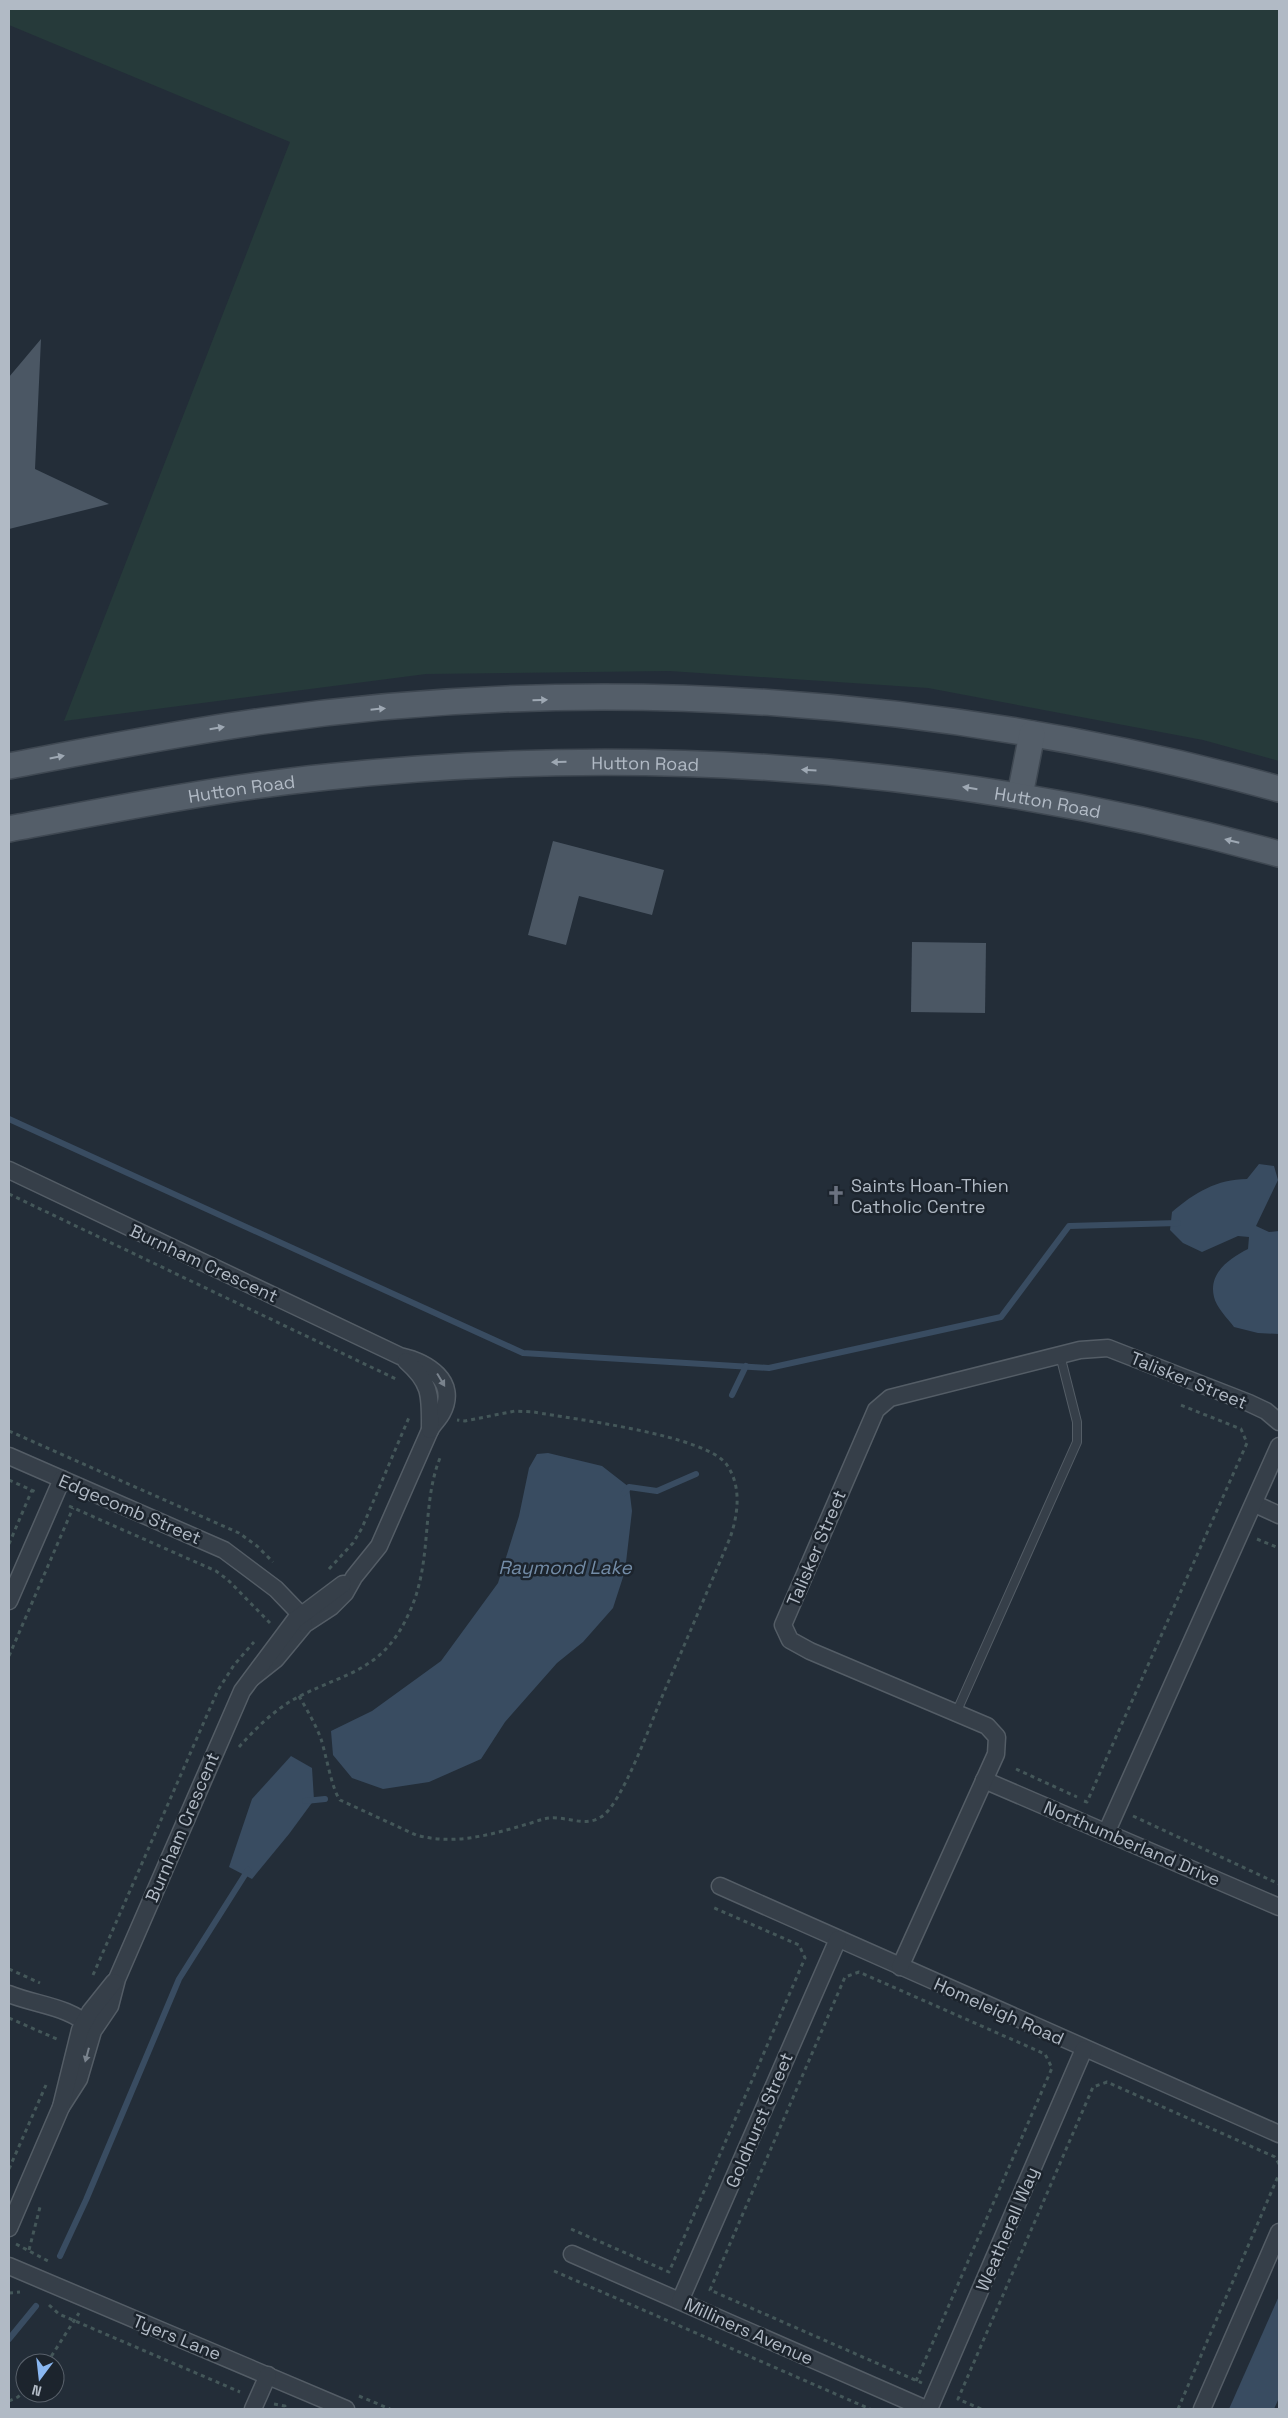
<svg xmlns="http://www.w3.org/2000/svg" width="1288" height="2418" viewBox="0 0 1288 2418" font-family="'Space Grotesk',sans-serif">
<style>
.green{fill:#263a3a}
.water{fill:#394c61}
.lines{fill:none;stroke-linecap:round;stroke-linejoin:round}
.stream{stroke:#394c61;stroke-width:6}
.building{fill:#4b5764}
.service-casing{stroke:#545d66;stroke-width:10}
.minor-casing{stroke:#545d66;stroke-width:19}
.primary-casing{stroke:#3f4852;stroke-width:28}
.path{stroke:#445759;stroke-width:3;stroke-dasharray:4 4;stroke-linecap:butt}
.service{stroke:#363f49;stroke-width:8}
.minor{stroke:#363f49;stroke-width:16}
.primary{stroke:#545e69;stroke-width:25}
.oneway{fill:#9ea8b3}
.oneway2{fill:#7a838d}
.labels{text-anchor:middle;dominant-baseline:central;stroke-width:5;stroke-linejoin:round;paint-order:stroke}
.street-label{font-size:18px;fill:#b1bac5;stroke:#1c242d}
.poi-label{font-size:18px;fill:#b1bac5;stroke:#1c242d;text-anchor:start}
.water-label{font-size:19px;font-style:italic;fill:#738ca7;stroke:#1c242d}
</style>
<rect width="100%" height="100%" fill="#232d38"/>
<path class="green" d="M9,9H1279V761L1203,740L928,688L669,671L426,674L64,721L290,142L9,25Z"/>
<g class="water">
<path d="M1259,1164L1274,1166L1278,1180L1256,1226L1269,1232L1279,1231V1334L1258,1333L1234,1327C1228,1319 1216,1307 1214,1297C1208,1273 1230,1258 1248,1249L1249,1237L1238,1236L1202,1252L1183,1243L1170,1230L1172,1212C1194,1193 1217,1179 1247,1179Z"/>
<path d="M548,1453L602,1466L629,1487L632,1511L625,1571L613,1608L583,1642L557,1663L505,1722L481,1759L429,1782L383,1789L352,1778L333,1755L331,1731L372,1711L441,1661L498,1583L519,1516L529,1468L537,1454Z"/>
<path d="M291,1756L312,1768L314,1800L289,1834L252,1879L229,1867L252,1799Z"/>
<path d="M1279,2296V2398L1274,2409H1229Z"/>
</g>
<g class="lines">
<g class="stream">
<path d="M9,1119L523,1353L769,1368L1001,1317L1069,1226L1178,1223"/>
<path d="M732,1395L746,1366"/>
<path d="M624,1493L629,1487L657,1491L696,1474"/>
<path d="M305,1801L325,1799"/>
<path d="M60,2256L86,2200L179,1979L248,1870"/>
<path d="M9,2339L36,2306"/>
</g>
</g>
<g class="building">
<path d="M41,339L35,469L109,504L9,529V377Z"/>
<path d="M553,841L664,870L652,915L579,896L566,945L528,935Z"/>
<path d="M912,942L986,943L985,1013L911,1012Z"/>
</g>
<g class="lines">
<g class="service-casing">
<path id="service" d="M956,1713L1077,1442V1422L1060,1355"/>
</g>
<g class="minor-casing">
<g id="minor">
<path d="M9,1170L400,1356C427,1362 459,1381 442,1413C439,1419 433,1424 430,1430L379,1546L354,1577L345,1593L331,1607L305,1624L276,1659L252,1678"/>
<path d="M406,1361C432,1384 430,1396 430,1430"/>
<path d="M9,1456L224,1550L276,1589L301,1615L304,1624"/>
<path d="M1255,1504L1279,1515"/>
<path d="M9,1601L62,1479"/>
<path d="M984,1780L1279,1907"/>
<path d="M1107,1831L1279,1446"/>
<path d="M720,1886L1279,2134"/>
<path d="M900,1967L996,1754L997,1737L987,1726L810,1651L790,1640L783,1625L876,1410L890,1398L1080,1350L1108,1348L1249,1403L1266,1411L1279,1422"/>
<path d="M9,1994C35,2005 70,2006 91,2028"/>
<path d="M61,2107L79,2079L93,2031L110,2006L117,1979L242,1691L295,1620L343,1584"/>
<path d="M9,2228L61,2107L80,2030L90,2012L114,1982"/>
<path d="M572,2254L926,2409"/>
<path d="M9,2266L346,2409"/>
<path d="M680,2301L838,1939"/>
<path d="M253,2409L268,2375"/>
<path d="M929,2409L1084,2049"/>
<path d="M1202,2409L1279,2232"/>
</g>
</g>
<g class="primary-casing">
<g id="primary">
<path d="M9,766C93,750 178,733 263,721C600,673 951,698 1279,789"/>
<path d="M1020,795L1032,734"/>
<path id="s1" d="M9,829C114,809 220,788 327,777C650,743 966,767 1279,854"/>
</g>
</g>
<g class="path">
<path d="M9,1194L396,1379"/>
<path d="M9,1431L239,1533L257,1546L273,1562"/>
<path d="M9,1480L38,1493"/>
<path d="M69,1506L216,1571L228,1580L270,1623"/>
<path d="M1257,1539L1279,1548"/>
<path d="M9,1544L32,1490"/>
<path d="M329,1569L353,1543L362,1528L410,1415"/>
<path d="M9,1656L73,1508"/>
<path d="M299,1696C307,1710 316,1725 321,1739C326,1754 332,1790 340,1800L416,1835C456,1846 493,1834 531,1823C540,1820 548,1817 557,1818C573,1819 587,1826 601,1817C621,1806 651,1723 661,1699C684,1646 707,1592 730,1538C738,1515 742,1487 727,1465C707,1435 572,1419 534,1412L515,1411L465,1421L457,1420"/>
<path d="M239,1747C256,1728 276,1708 300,1696C350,1671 384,1670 410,1611C433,1560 421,1505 440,1458"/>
<path d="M1016,1769L1077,1797"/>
<path d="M1084,1801L1087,1802L1247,1443L1241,1429L1178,1404"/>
<path d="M1133,1816L1279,1884"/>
<path d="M9,1969L40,1983"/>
<path d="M93,1975L218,1690L234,1665L254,1642"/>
<path d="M9,2018L59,2040"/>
<path d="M9,2169L46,2085"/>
<path d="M571,2229L669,2272L805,1958L799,1945L712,1907"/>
<path d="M16,2244L48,2261"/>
<path d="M29,2250L40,2207"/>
<path d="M554,2271L870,2409"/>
<path d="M9,2293L20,2292"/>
<path d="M49,2305L59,2314L240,2392"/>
<path d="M47,2363L79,2313"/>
<path d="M916,2381L1052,2068L1045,2054L859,1972L845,1977L710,2290L922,2383"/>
<path d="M359,2396L390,2409"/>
<path d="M9,2401L18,2397L25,2389"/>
<path d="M274,2404L285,2406L284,2409"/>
<path d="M981,2409L958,2399L1093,2087L1107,2082L1275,2157L1279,2164"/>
<path d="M1178,2409L1279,2174"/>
</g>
<use href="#service" class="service"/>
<use href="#minor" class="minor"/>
<use href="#primary" class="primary"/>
</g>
<defs><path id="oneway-solid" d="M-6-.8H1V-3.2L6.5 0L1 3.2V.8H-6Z" transform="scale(1.25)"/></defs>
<g class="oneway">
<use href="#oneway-solid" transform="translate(540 700) rotate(-2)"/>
<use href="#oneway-solid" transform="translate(378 709) rotate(-6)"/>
<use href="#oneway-solid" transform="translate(217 728) rotate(-9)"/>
<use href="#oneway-solid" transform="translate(57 757) rotate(-11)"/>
<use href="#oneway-solid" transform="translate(559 762) rotate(179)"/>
<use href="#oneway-solid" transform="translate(809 770) rotate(-176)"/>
<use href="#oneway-solid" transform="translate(970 788) rotate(-171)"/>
<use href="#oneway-solid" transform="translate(1232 841) rotate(-166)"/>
</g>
<g class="oneway2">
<use href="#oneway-solid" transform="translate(441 1380) rotate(59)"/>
<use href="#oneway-solid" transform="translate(87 2055) rotate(105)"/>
</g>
<defs>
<g id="church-bare" transform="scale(1.5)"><path d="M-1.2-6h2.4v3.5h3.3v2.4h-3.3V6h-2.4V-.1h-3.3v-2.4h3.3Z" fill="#6b7280" stroke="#1c242d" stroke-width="2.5" paint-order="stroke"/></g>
</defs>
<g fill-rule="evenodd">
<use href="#church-bare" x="836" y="1195"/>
</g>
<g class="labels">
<g class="street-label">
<text stroke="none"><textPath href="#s1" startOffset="641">Hutton Road</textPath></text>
<text stroke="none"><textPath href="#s1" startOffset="236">Hutton Road</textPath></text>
<text stroke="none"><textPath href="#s1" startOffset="1046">Hutton Road</textPath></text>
<text transform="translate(204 1263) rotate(25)">Burnham Crescent</text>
<text transform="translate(1189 1380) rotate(22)">Talisker Street</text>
<text transform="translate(130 1509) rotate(23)">Edgecomb Street</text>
<text transform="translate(816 1548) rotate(-67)">Talisker Street</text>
<text transform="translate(182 1827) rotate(-67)">Burnham Crescent</text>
<text transform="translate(1132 1843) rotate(23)">Northumberland Drive</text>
<text transform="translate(999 2011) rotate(24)">Homeleigh Road</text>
<text transform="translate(759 2120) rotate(-67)">Goldhurst Street</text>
<text transform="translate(1007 2229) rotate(-67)">Weatherall Way</text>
<text transform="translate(749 2331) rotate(24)">Milliners Avenue</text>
<text transform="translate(177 2337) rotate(22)">Tyers Lane</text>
</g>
<g class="poi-label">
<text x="851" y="1185">Saints Hoan-Thien<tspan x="851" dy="21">Catholic Centre</tspan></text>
</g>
<g class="water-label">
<text x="565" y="1567">Raymond Lake</text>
</g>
</g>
<rect width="1288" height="2418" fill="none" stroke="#b1bac5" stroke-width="20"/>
<g transform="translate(40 2378) rotate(195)"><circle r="24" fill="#1c242d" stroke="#58606a"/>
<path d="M0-4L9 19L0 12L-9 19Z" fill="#8ab7f1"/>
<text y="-8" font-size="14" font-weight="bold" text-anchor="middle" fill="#b1bac5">N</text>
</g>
</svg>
